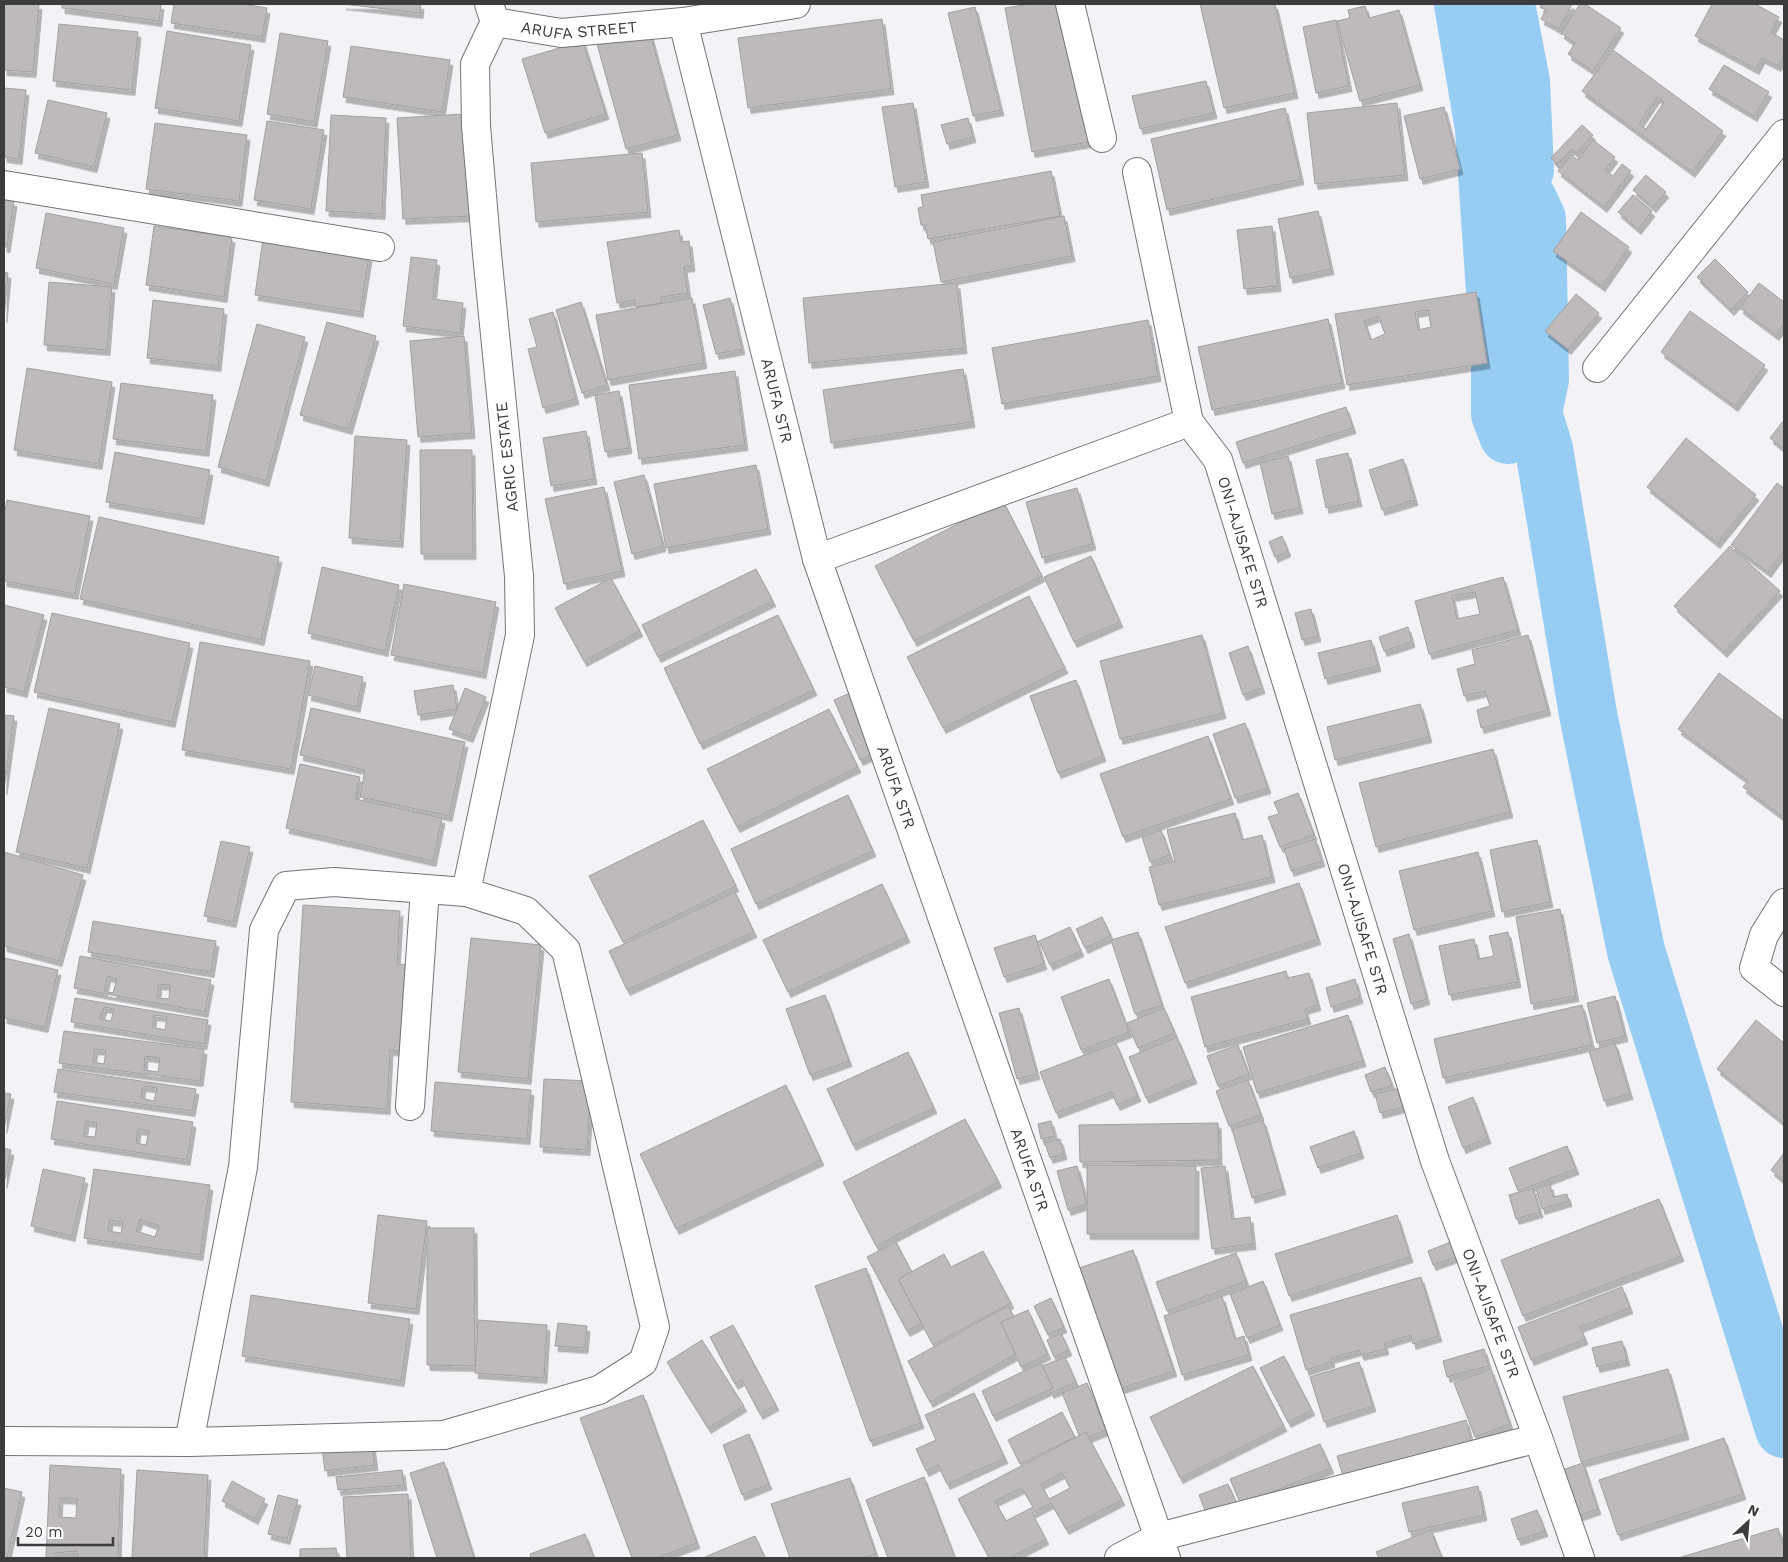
<svg xmlns="http://www.w3.org/2000/svg" width="1788" height="1562" viewBox="0 0 1788 1562" font-family="'Work Sans',sans-serif">
<style>
.lines{fill:none;stroke-linecap:round;stroke-linejoin:round}
.river{stroke:#97ccf3;stroke-width:58}
.building{fill:#beb9bb;stroke:#a39fa0;fill-rule:evenodd;filter:url(#shadow)}
.minor-casing{stroke:#747477;stroke-width:30}
.minor{stroke:#fff;stroke-width:28}
.labels{text-anchor:middle;dominant-baseline:central;stroke-width:5;stroke-linejoin:round;paint-order:stroke}
.street-label{font-size:16px;fill:#3c3c3e;stroke:#fff}
</style>
<defs>
<filter id="shadow"><feDropShadow dx="3" dy="5.5" stdDeviation="0" flood-color="#0004"/></filter>
</defs>
<rect width="100%" height="100%" fill="#f3f3f7"/>
<g class="lines">
<g class="river">
<path d="M1463,4L1484,129L1500,366V414L1508,435"/>
<path d="M1506,4L1521,82L1525,170L1515,184L1528,200L1537,219L1540,379L1533,413L1544,449L1588,714L1636,951L1784,1429"/>
</g>
</g>
<g class="building">
<path d="M4,4H39L33,72L4,70Z"/>
<path d="M62,4H161L159,21L62,8Z"/>
<path d="M174,4H242L267,8L262,37L171,23Z"/>
<path d="M343,4H421L420,13Z"/>
<path d="M1030,4H1064L1089,142L1032,152L1005,8Z"/>
<path d="M1200,4H1275L1295,93L1224,108Z"/>
<path d="M1542,4H1572L1559,29L1541,19L1546,10L1540,7Z"/>
<path d="M1580,4H1585L1621,28L1593,71L1568,54L1575,43L1561,33Z"/>
<path d="M1712,4H1755L1779,17L1771,32L1784,40V54L1778,66L1762,58L1756,69L1695,36Z"/>
<path d="M1365,6L1369,18L1399,10L1420,85L1360,101L1337,21L1350,18L1348,10Z"/>
<path d="M975,7L1001,110L973,116L948,13Z"/>
<path d="M882,19L891,89L748,108L738,38Z"/>
<path d="M1336,20L1349,86L1316,93L1303,27Z"/>
<path d="M59,24L138,32L132,90L53,81Z"/>
<path d="M649,29L678,135L626,149L597,44Z"/>
<path d="M167,31L251,45L239,121L155,108Z"/>
<path d="M280,33L328,41L314,122L267,114Z"/>
<path d="M583,41L606,114L545,133L522,59Z"/>
<path d="M351,46L450,60L442,112L343,97Z"/>
<path d="M1613,50L1723,131L1692,172L1582,91ZM1657,97L1664,102L1646,129L1639,124Z"/>
<path d="M1724,65L1769,92L1754,116L1709,89Z"/>
<path d="M1206,81L1214,113L1140,129L1132,96Z"/>
<path d="M4,88L26,90L19,159L4,157Z"/>
<path d="M48,100L107,113L94,167L35,153Z"/>
<path d="M913,103L926,182L895,187L882,107Z"/>
<path d="M1397,103L1405,175L1315,184L1307,113Z"/>
<path d="M1444,107L1460,169L1420,179L1404,116Z"/>
<path d="M1285,108L1301,179L1167,210L1151,139Z"/>
<path d="M464,114L470,216L403,219L397,118Z"/>
<path d="M331,115L386,118L382,214L326,211Z"/>
<path d="M968,118L973,137L947,144L941,125Z"/>
<path d="M267,121L324,130L311,209L254,200Z"/>
<path d="M155,123L247,135L239,201L146,189Z"/>
<path d="M1582,125L1593,135L1576,153L1572,149L1557,164L1551,158Z"/>
<path d="M1593,140L1615,157L1605,170L1613,176L1622,164L1631,171L1604,207L1558,171L1571,155L1578,160Z"/>
<path d="M642,153L648,212L536,222L531,163Z"/>
<path d="M1051,171L1060,216L928,239L925,225H921L918,208L923,207L921,195Z"/>
<path d="M1646,175L1666,192L1653,207L1633,190Z"/>
<path d="M1633,195L1652,211L1638,229L1618,212Z"/>
<path d="M4,200L14,201L7,247H4Z"/>
<path d="M1318,211L1331,269L1290,278L1278,219Z"/>
<path d="M1581,212L1629,247L1602,286L1553,251Z"/>
<path d="M46,213L124,228L114,284L36,268Z"/>
<path d="M1064,216L1072,256L941,282L933,242Z"/>
<path d="M154,226L232,237L224,297L146,285Z"/>
<path d="M1272,226L1278,286L1244,289L1237,230Z"/>
<path d="M679,230L681,242L689,241L692,266L684,267L688,293L661,297L662,303L636,307L635,300L617,303L607,242Z"/>
<path d="M263,239L369,256L360,312L255,295Z"/>
<path d="M411,257L437,260L433,299L463,303L460,333L403,326Z"/>
<path d="M1715,259L1748,292L1731,310L1697,277Z"/>
<path d="M4,272L8,273L4,317Z"/>
<path d="M49,282L112,287L107,350L44,345Z"/>
<path d="M957,283L964,348L809,363L803,298Z"/>
<path d="M1759,283L1784,302V324L1776,335L1740,308Z"/>
<path d="M1476,292L1487,363L1347,385L1335,314ZM1428,310L1431,327L1418,330L1415,312ZM1378,316L1385,334L1371,340L1364,321Z"/>
<path d="M1576,294L1599,313L1568,349L1545,331Z"/>
<path d="M692,298L704,363L608,380L596,315Z"/>
<path d="M730,298L742,349L716,354L703,305Z"/>
<path d="M153,300L224,309L218,366L147,358Z"/>
<path d="M581,302L607,385L582,393L556,310Z"/>
<path d="M1690,311L1765,365L1735,406L1661,352Z"/>
<path d="M553,312L576,399L543,408L528,349L537,347L529,319Z"/>
<path d="M1328,319L1342,383L1212,410L1198,347Z"/>
<path d="M1148,320L1158,376L1002,404L992,348Z"/>
<path d="M327,322L376,336L349,429L300,415Z"/>
<path d="M257,324L305,337L266,481L218,467Z"/>
<path d="M464,336L472,433L418,437L410,341Z"/>
<path d="M27,368L112,382L99,464L14,450Z"/>
<path d="M963,369L972,422L831,443L823,390Z"/>
<path d="M735,371L745,445L639,459L629,385Z"/>
<path d="M121,383L213,395L206,451L113,439Z"/>
<path d="M619,391L629,448L605,452L595,395Z"/>
<path d="M1346,407L1353,428L1243,463L1236,442Z"/>
<path d="M1784,420V449L1770,438Z"/>
<path d="M586,431L594,479L551,486L543,438Z"/>
<path d="M355,436L407,440L400,542L349,538Z"/>
<path d="M1686,438L1756,495L1717,543L1647,487Z"/>
<path d="M420,450H472L473,554H421Z"/>
<path d="M115,452L210,470L201,519L106,502Z"/>
<path d="M1348,453L1359,501L1326,508L1316,460Z"/>
<path d="M1288,456L1300,508L1272,514L1260,463Z"/>
<path d="M1403,459L1415,500L1382,510L1369,470Z"/>
<path d="M756,465L768,529L666,548L654,484Z"/>
<path d="M644,475L663,546L632,554L614,482Z"/>
<path d="M1777,483L1784,488V550L1768,572L1731,545Z"/>
<path d="M604,487L622,571L564,584L545,499Z"/>
<path d="M1077,488L1093,544L1042,558L1026,502Z"/>
<path d="M7,500L90,516L75,594L4,581V516Z"/>
<path d="M1003,501L1042,576L914,641L875,566Z"/>
<path d="M99,517L279,557L261,640L80,599Z"/>
<path d="M1282,536L1288,551L1275,557L1269,542Z"/>
<path d="M1730,546L1780,591L1724,652L1674,606Z"/>
<path d="M1091,556L1120,622L1074,642L1044,577Z"/>
<path d="M322,567L399,585L385,651L308,633Z"/>
<path d="M756,569L773,601L658,657L642,625Z"/>
<path d="M1503,577L1518,630L1429,654L1415,601ZM1475,592L1480,614L1457,619L1452,596Z"/>
<path d="M611,578L640,631L584,661L555,608Z"/>
<path d="M404,584L496,602L483,673L391,655Z"/>
<path d="M1029,596L1065,668L943,728L907,657Z"/>
<path d="M4,605L44,615L24,692L4,687Z"/>
<path d="M1311,609L1318,636L1302,640L1295,613Z"/>
<path d="M52,613L190,643L172,722L34,692Z"/>
<path d="M778,615L814,690L700,744L664,668Z"/>
<path d="M1408,627L1412,642L1384,651L1379,637Z"/>
<path d="M1202,635L1223,713L1120,739L1100,661Z"/>
<path d="M1528,635L1548,710L1481,728L1477,710L1490,706L1485,691L1464,696L1457,669L1475,664L1472,650Z"/>
<path d="M1371,640L1378,666L1325,679L1318,653Z"/>
<path d="M200,642L310,661L291,769L182,750Z"/>
<path d="M1248,646L1262,688L1243,695L1229,653Z"/>
<path d="M315,666L363,677L357,707L308,695Z"/>
<path d="M1719,673L1784,721V818L1743,787L1748,781L1678,729Z"/>
<path d="M1076,680L1103,756L1058,773L1030,696Z"/>
<path d="M453,685L457,709L418,715L414,691Z"/>
<path d="M465,688L486,697L470,737L449,729Z"/>
<path d="M850,693L876,753L860,760L834,700Z"/>
<path d="M1420,704L1429,737L1335,760L1327,727Z"/>
<path d="M49,708L120,724L87,868L16,852Z"/>
<path d="M311,708L465,742L449,816L360,797L365,770L300,755Z"/>
<path d="M829,709L858,767L737,827L707,769Z"/>
<path d="M4,715L14,716L4,789Z"/>
<path d="M1245,723L1268,788L1235,798L1213,734Z"/>
<path d="M1208,736L1231,799L1123,837L1100,774Z"/>
<path d="M1493,749L1510,812L1376,847L1359,783Z"/>
<path d="M300,764L360,777L355,799L442,818L433,861L286,828Z"/>
<path d="M1298,793L1314,835L1280,847L1268,817L1279,814L1274,802Z"/>
<path d="M848,795L873,851L756,904L731,849Z"/>
<path d="M1235,813L1242,840L1262,835L1272,877L1159,905L1149,867L1175,861L1167,830Z"/>
<path d="M703,820L736,886L623,942L589,876Z"/>
<path d="M1161,830L1170,855L1150,862L1142,837Z"/>
<path d="M1315,839L1322,861L1291,871L1284,849Z"/>
<path d="M1537,840L1550,902L1502,912L1490,850Z"/>
<path d="M221,841L250,847L233,922L204,916Z"/>
<path d="M4,852L83,875L59,961L4,946Z"/>
<path d="M1478,852L1492,911L1414,930L1399,871Z"/>
<path d="M1299,883L1318,939L1185,983L1165,927Z"/>
<path d="M882,884L907,937L788,992L763,940Z"/>
<path d="M735,892L754,932L627,990L609,951Z"/>
<path d="M303,905L400,911L397,964L413,965L408,1051L390,1050L387,1109L291,1102Z"/>
<path d="M1560,909L1576,996L1531,1004L1516,917Z"/>
<path d="M1102,917L1111,936L1085,948L1076,929Z"/>
<path d="M93,921L216,941L211,972L88,952Z"/>
<path d="M1070,927L1081,951L1050,965L1039,941Z"/>
<path d="M1138,932L1162,1005L1135,1014L1111,940Z"/>
<path d="M1508,932L1518,982L1449,995L1439,946L1474,939L1478,959L1494,956L1489,936Z"/>
<path d="M1409,934L1427,999L1411,1004L1393,939Z"/>
<path d="M1035,935L1044,964L1004,977L994,948Z"/>
<path d="M471,938L541,945L528,1079L458,1072Z"/>
<path d="M80,956L211,980L205,1012L74,988ZM108,976L117,979L113,993L104,991ZM159,984L170,985L169,999L157,998Z"/>
<path d="M4,958L58,970L45,1027L4,1018Z"/>
<path d="M1286,971L1288,978L1309,973L1318,1005L1305,1009L1308,1019L1205,1047L1191,997Z"/>
<path d="M1109,979L1129,1032L1081,1050L1061,997Z"/>
<path d="M1355,979L1360,998L1331,1007L1326,988Z"/>
<path d="M825,995L849,1061L810,1075L786,1009Z"/>
<path d="M1615,996L1625,1036L1597,1043L1587,1003Z"/>
<path d="M75,998L208,1020L204,1044L71,1022ZM104,1007L114,1009L111,1021L100,1019ZM154,1015L167,1017L165,1030L152,1027Z"/>
<path d="M1582,1005L1592,1045L1443,1078L1434,1039Z"/>
<path d="M1019,1008L1037,1074L1017,1079L999,1013Z"/>
<path d="M1164,1008L1175,1033L1138,1048L1127,1023Z"/>
<path d="M1348,1015L1363,1061L1257,1093L1243,1047Z"/>
<path d="M1756,1020L1784,1043V1123L1717,1069Z"/>
<path d="M64,1031L204,1049L200,1081L59,1063ZM95,1049L106,1050L104,1064L93,1062ZM145,1056L160,1058L158,1072L144,1070Z"/>
<path d="M1177,1037L1194,1078L1146,1098L1129,1057Z"/>
<path d="M1116,1043L1138,1096L1117,1105L1112,1092L1056,1113L1040,1072Z"/>
<path d="M1615,1043L1630,1094L1604,1101L1589,1051Z"/>
<path d="M1238,1045L1249,1074L1218,1086L1207,1056Z"/>
<path d="M908,1052L934,1108L853,1145L827,1089Z"/>
<path d="M1385,1067L1392,1085L1371,1092L1365,1075Z"/>
<path d="M58,1069L196,1089L192,1111L54,1092ZM143,1086L157,1088L154,1101L141,1098Z"/>
<path d="M544,1079L591,1081L587,1150L540,1147Z"/>
<path d="M1248,1080L1261,1115L1229,1126L1216,1091Z"/>
<path d="M435,1082L531,1090L527,1139L431,1131Z"/>
<path d="M786,1085L821,1160L676,1229L640,1154Z"/>
<path d="M1397,1089L1403,1107L1380,1113L1375,1094Z"/>
<path d="M4,1093L11,1094L4,1128Z"/>
<path d="M1473,1097L1488,1138L1463,1148L1448,1107Z"/>
<path d="M57,1101L193,1122L187,1160L51,1139ZM86,1121L97,1123L95,1137L84,1136ZM138,1129L149,1131L146,1145L136,1143Z"/>
<path d="M965,1119L999,1182L876,1246L843,1182Z"/>
<path d="M1263,1120L1283,1189L1252,1198L1232,1129Z"/>
<path d="M1051,1121L1055,1136L1041,1139L1038,1124Z"/>
<path d="M1218,1123L1219,1160L1080,1162L1079,1125Z"/>
<path d="M1354,1131L1361,1153L1318,1168L1310,1147Z"/>
<path d="M1060,1139L1064,1154L1050,1158L1045,1143Z"/>
<path d="M1567,1146L1576,1169L1518,1191L1509,1168Z"/>
<path d="M4,1148L11,1150L4,1183Z"/>
<path d="M1784,1153V1181L1771,1170Z"/>
<path d="M1087,1165L1196,1166V1234H1087Z"/>
<path d="M1077,1166L1087,1204L1068,1210L1057,1171Z"/>
<path d="M1225,1166L1232,1219L1250,1217L1253,1244L1212,1249L1201,1168Z"/>
<path d="M43,1169L85,1178L72,1236L31,1226Z"/>
<path d="M94,1169L210,1185L200,1255L84,1238ZM140,1219L159,1226L155,1237L136,1231ZM110,1220L123,1222L121,1233L108,1231Z"/>
<path d="M1550,1184L1553,1197L1567,1194L1569,1201L1542,1209L1536,1188Z"/>
<path d="M1533,1188L1540,1212L1516,1219L1509,1195Z"/>
<path d="M1659,1199L1681,1256L1523,1316L1501,1260Z"/>
<path d="M378,1215L427,1221L416,1309L368,1303Z"/>
<path d="M1397,1215L1410,1257L1289,1296L1275,1254Z"/>
<path d="M427,1228H474L475,1366L427,1365Z"/>
<path d="M1453,1241L1458,1256L1433,1265L1428,1251Z"/>
<path d="M896,1242L935,1316L907,1331L867,1257Z"/>
<path d="M1133,1250L1174,1371L1119,1389L1079,1268Z"/>
<path d="M983,1251L1011,1303L933,1345L898,1279L944,1254L951,1267Z"/>
<path d="M1236,1253L1246,1281L1167,1311L1156,1282Z"/>
<path d="M866,1268L921,1423L870,1441L815,1286Z"/>
<path d="M1421,1277L1439,1336L1413,1344L1411,1335L1384,1343L1386,1349L1361,1355L1359,1350L1331,1358L1332,1362L1306,1370L1290,1315Z"/>
<path d="M1263,1281L1280,1325L1247,1338L1230,1294Z"/>
<path d="M1622,1287L1630,1308L1580,1327L1585,1339L1531,1360L1518,1327Z"/>
<path d="M251,1295L410,1319L401,1381L242,1356Z"/>
<path d="M1222,1296L1235,1339L1244,1336L1249,1355L1182,1375L1164,1316Z"/>
<path d="M1051,1298L1064,1327L1048,1335L1034,1306Z"/>
<path d="M1008,1306L1031,1346L930,1402L908,1361Z"/>
<path d="M1028,1310L1048,1354L1021,1367L1001,1322Z"/>
<path d="M478,1320L547,1325L544,1378L475,1373Z"/>
<path d="M558,1323L587,1326L585,1348L555,1346Z"/>
<path d="M733,1325L776,1405L760,1414L742,1380L735,1384L710,1337Z"/>
<path d="M1061,1333L1069,1350L1054,1357L1047,1340Z"/>
<path d="M702,1340L744,1406L708,1428L667,1362Z"/>
<path d="M1622,1341L1627,1360L1597,1367L1592,1348Z"/>
<path d="M1484,1349L1489,1366L1447,1377L1443,1361Z"/>
<path d="M1284,1356L1312,1410L1288,1422L1260,1368Z"/>
<path d="M1065,1357L1076,1382L1051,1393L1040,1367Z"/>
<path d="M1359,1362L1373,1406L1324,1422L1310,1377Z"/>
<path d="M1041,1363L1053,1388L993,1416L982,1391Z"/>
<path d="M1253,1366L1284,1426L1180,1478L1150,1417Z"/>
<path d="M1491,1369L1510,1424L1475,1437L1454,1383Z"/>
<path d="M1668,1369L1686,1434L1581,1462L1563,1397Z"/>
<path d="M1087,1383L1106,1430L1081,1440L1062,1393Z"/>
<path d="M974,1393L1005,1458L947,1484L938,1465L926,1471L916,1449L936,1440L925,1415Z"/>
<path d="M643,1395L697,1543L656,1558H632L580,1418Z"/>
<path d="M1062,1412L1075,1437L1020,1464L1008,1440Z"/>
<path d="M1466,1420L1472,1443L1344,1479L1337,1456Z"/>
<path d="M1086,1432L1122,1500L1066,1529L1051,1503L1032,1513L1046,1539L1010,1558H989L958,1499ZM1062,1473L1070,1488L1049,1499L1041,1484ZM1022,1488L1033,1507L1006,1521L995,1501Z"/>
<path d="M749,1434L769,1484L742,1495L723,1445Z"/>
<path d="M1724,1438L1743,1494L1618,1535L1599,1480Z"/>
<path d="M372,1443L375,1465L325,1471L322,1449Z"/>
<path d="M1320,1444L1331,1468L1241,1505L1230,1479Z"/>
<path d="M444,1462L474,1558H437L410,1473Z"/>
<path d="M1583,1463L1598,1509L1575,1517L1559,1471Z"/>
<path d="M50,1465L121,1469L118,1558H78L77,1551L55,1553V1558H46ZM60,1498L77,1499L76,1518L59,1517Z"/>
<path d="M137,1470L208,1475L204,1558H132Z"/>
<path d="M402,1470L404,1485L338,1490L336,1477Z"/>
<path d="M924,1477L955,1558H888L866,1500Z"/>
<path d="M850,1478L876,1554L862,1558H790L771,1504Z"/>
<path d="M232,1481L265,1499L255,1519L222,1501Z"/>
<path d="M1228,1484L1236,1502L1206,1513L1199,1495Z"/>
<path d="M1478,1486L1484,1515L1409,1532L1402,1503Z"/>
<path d="M4,1488L22,1492L7,1558H4Z"/>
<path d="M408,1494L411,1558H347L343,1497Z"/>
<path d="M278,1495L298,1500L287,1539L268,1534Z"/>
<path d="M1537,1510L1545,1531L1518,1540L1511,1519Z"/>
<path d="M1778,1528L1784,1548V1558H1678Z"/>
<path d="M1431,1530L1442,1558H1379L1376,1552Z"/>
<path d="M585,1534L594,1558H531L530,1554Z"/>
<path d="M755,1536L765,1558H706L705,1557Z"/>
<path d="M336,1548L337,1558H300V1549Z"/>
</g>
<g class="lines">
<g class="minor-casing">
<g id="minor">
<path id="s1" d="M489,4L495,22L561,33L683,22L796,4"/>
<path d="M1070,4L1102,138"/>
<path id="s2" d="M683,22L817,559L1166,1558"/>
<path id="s3" d="M1137,172L1189,422L1218,460L1435,1161L1538,1438L1580,1558"/>
<path d="M4,185L380,247"/>
<path d="M1597,368L1784,134"/>
<path d="M817,559L1189,422"/>
<path d="M466,892L520,635L519,576L487,254L476,126L475,64L495,22"/>
<path d="M1784,903L1764,935L1754,968L1784,992"/>
<path d="M410,1106L425,889"/>
<path d="M4,1441L189,1442L444,1435L599,1390L643,1362L655,1327L566,950L526,911L466,892L334,882L286,886L264,930L243,1167L189,1442"/>
<path d="M1119,1558L1159,1537L1538,1438"/>
</g>
</g>
<use href="#minor" class="minor"/>
</g>
<g class="labels">
<g class="street-label">
<text stroke="none"><textPath href="#s1" startOffset="104">ARUFA STREET</textPath></text>
<text stroke="none"><textPath href="#s2" startOffset="390">ARUFA STR</textPath></text>
<text transform="translate(507 457) rotate(-96)">AGRIC ESTATE</text>
<text stroke="none"><textPath href="#s3" startOffset="389">ONI-AJISAFE STR</textPath></text>
<text stroke="none"><textPath href="#s2" startOffset="795">ARUFA STR</textPath></text>
<text stroke="none"><textPath href="#s3" startOffset="794">ONI-AJISAFE STR</textPath></text>
<text stroke="none"><textPath href="#s2" startOffset="1200">ARUFA STR</textPath></text>
<text stroke="none"><textPath href="#s3" startOffset="1199">ONI-AJISAFE STR</textPath></text>
</g>
</g>
<rect width="1788" height="1562" fill="none" stroke="#3c3c3e" stroke-width="10"/>
<g transform="translate(1748 1522) rotate(26)" stroke="#ffffff" stroke-width="4" paint-order="stroke">
<path d="M0-4L9 19L0 12L-9 19Z" fill="#3c3c3e"/>
<text y="-8" font-size="14" font-weight="bold" text-anchor="middle" fill="#3c3c3e">N</text>
</g>
<path d="M18 1537v8h95v-8" fill="none" stroke="#3c3c3e" stroke-width="2.5"/>
<text x="25" y="1537" font-size="15" fill="#3c3c3e" stroke="#ffffff" stroke-width="4" paint-order="stroke">20 m</text>
</svg>
